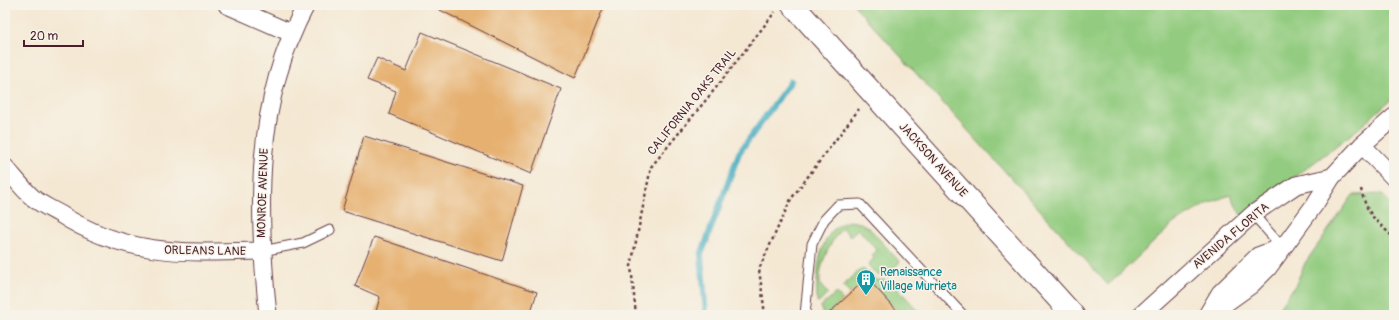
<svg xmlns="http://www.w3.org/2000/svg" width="1399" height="320" viewBox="0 0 1399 320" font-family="Pangolin,sans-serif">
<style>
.green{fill:#93cc80;stroke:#6e7656}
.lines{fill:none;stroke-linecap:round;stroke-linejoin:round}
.stream{stroke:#40aac0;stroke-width:6}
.building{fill:#e6b070}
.service-casing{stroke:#643d44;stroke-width:11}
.minor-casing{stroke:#643d44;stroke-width:19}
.secondary-casing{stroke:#643d44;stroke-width:24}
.path{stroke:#643d44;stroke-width:2.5;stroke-dasharray:3 3;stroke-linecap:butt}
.service{stroke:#fff;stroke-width:9}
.minor{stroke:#fff;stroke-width:17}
.secondary{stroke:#fff;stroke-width:22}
.labels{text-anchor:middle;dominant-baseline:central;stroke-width:3;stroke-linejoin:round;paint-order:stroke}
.street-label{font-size:12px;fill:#4a1f2b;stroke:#f7f3e8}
.culture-label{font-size:12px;fill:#0d838f;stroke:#f7f3e8;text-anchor:start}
</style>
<rect width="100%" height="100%" fill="#f7f3e8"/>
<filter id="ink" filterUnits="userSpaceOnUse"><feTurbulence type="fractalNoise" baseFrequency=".025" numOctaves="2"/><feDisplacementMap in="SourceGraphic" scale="8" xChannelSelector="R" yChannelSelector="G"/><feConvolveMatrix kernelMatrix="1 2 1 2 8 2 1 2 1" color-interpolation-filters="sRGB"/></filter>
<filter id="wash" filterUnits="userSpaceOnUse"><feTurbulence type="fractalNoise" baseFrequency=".012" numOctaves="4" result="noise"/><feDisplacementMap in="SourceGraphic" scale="16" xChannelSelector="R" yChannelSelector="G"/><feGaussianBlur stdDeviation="0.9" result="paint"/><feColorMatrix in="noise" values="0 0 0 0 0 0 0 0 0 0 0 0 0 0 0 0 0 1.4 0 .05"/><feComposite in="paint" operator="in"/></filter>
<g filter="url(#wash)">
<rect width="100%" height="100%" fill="#f4e8d3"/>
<g class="green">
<path d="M854,5H1254L1291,11L1309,10L1329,5H1394V97L1357,130L1242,217L1230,195L1208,203L1174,223L1108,285Z"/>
<path d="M1382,194L1394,208V315H1274L1296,284L1305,263L1353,195Z"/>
<path d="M849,221L861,223L869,228L900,262L886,275H877L868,265L874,258L872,255L877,250L858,229L850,236L843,228C831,238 818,268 820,283C821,287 825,290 828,293L820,302H817C816,275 817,229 849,221Z"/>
<path d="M862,268L876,280H890L922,315H901L867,278L850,294L843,286Z"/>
<path d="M836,293L843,300L829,313L830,315H823L821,306Z"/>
</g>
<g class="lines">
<path class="stream" d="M706,315L701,255L739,153L791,81"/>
</g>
<g id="blocks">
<g class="building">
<path d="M436,5H602L604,6L575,78L436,8Z"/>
<path d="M422,32L561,89L531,174L389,114L396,91L367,80L377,58L406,71Z"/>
<path d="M364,136L523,186L502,261L342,211Z"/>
<path d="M374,237L537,292L530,315H375L380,297L355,286Z"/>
<path d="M867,278L901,315H830L829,313Z"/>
</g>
</g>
</g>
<g filter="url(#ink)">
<use href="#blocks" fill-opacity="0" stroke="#643d44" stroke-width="1"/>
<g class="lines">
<g class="service-casing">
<g id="service">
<path d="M1253,214L1282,247"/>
<path d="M262,251L303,243L330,230"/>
<path d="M805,315L812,244L824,220L838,205L860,204L963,315"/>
</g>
</g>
<g class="minor-casing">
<g id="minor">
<path d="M227,5L291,33"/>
<path d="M1362,145L1394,178"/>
<path d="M5,167C14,177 22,188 32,197C40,204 51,209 60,214C127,257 186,253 262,251"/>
<path d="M268,315C257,209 254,102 306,5"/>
<path d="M1141,315L1253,214L1296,185L1332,177"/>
<path d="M1207,315L1220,293L1258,256L1282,247"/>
<path d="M1209,315L1251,285L1268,268L1315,204L1332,177L1362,145L1394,117"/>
</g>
</g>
<g class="secondary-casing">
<path id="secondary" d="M793,5L1073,315"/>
</g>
<g class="path">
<path d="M1361,189C1367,216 1376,220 1394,238"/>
<path d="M636,315L631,266L651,167L715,89L775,12"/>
<path d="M765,315L759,269L791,199L859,109"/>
</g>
<use href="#service" class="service"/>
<use href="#minor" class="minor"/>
<use href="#secondary" class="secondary"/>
</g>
</g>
<defs>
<g id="building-pin" transform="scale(1)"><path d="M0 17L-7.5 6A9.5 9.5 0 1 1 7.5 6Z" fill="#0f9aa8" stroke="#f7f3e8"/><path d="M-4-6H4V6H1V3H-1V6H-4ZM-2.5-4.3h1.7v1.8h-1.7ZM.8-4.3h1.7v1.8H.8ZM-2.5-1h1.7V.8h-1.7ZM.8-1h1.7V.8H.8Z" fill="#fff"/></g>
</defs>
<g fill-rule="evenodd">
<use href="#building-pin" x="866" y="279"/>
</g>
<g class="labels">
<g class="street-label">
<text transform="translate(692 102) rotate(-51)">CALIFORNIA OAKS TRAIL</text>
<text transform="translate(933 160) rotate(48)">JACKSON AVENUE</text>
<text transform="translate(263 193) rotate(-88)">MONROE AVENUE</text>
<text transform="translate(1231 236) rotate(-40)">AVENIDA FLORITA</text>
<text transform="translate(205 251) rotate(1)">ORLEANS LANE</text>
</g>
<g class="culture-label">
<text x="880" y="272">Renaissance<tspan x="880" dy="14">Village Murrieta</tspan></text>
</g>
</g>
<rect width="1399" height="320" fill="none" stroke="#f7f3e8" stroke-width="20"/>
<path d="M24 40v6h59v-6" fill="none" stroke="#4a1f2b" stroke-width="2"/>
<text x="30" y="40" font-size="12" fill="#4a1f2b" stroke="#f7f3e8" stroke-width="3" paint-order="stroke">20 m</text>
</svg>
